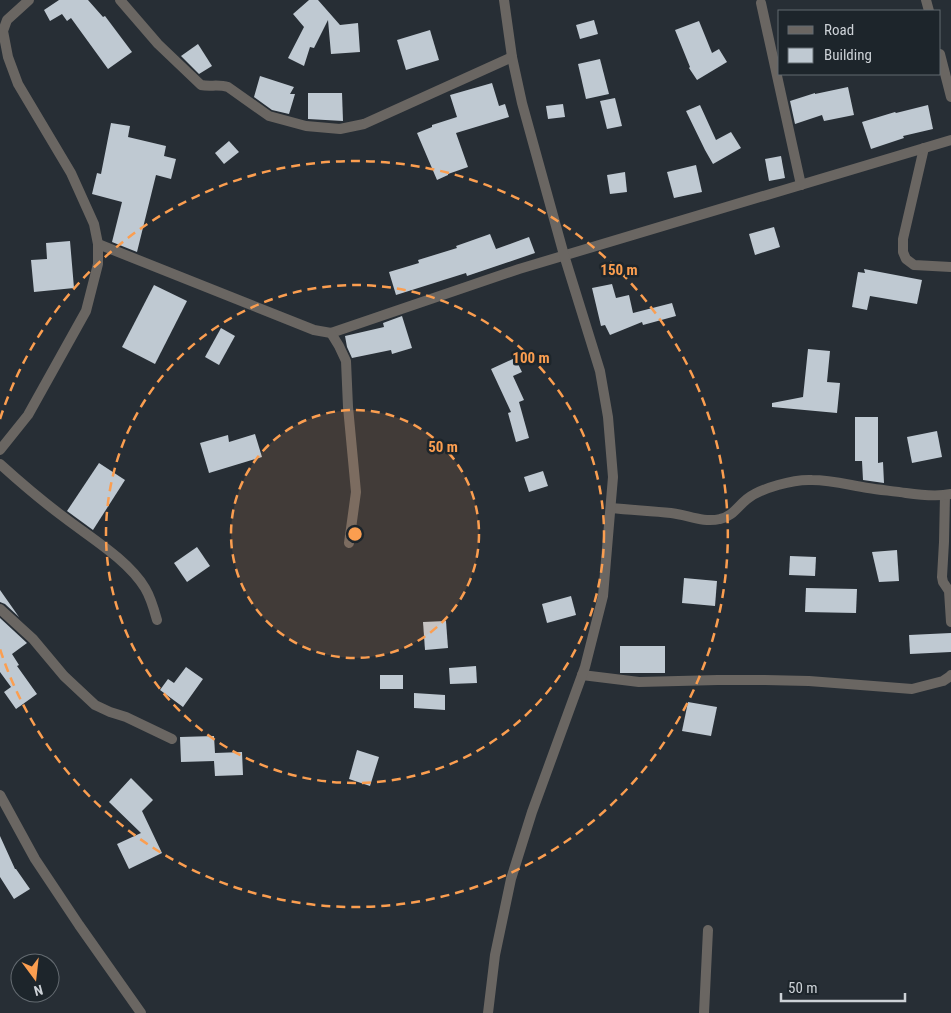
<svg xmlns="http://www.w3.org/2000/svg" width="951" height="1013" viewBox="0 0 951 1013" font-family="'Roboto Condensed',sans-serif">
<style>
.building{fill:#bfc9d2}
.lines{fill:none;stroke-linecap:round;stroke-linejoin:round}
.minor{stroke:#6a6662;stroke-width:10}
.ring{fill:none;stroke:#fb9e50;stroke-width:2.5;stroke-dasharray:9 6}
.centre{fill:#fb9e50;stroke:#1d252b;stroke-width:2.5}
.ring-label{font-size:15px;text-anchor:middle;font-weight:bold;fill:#fb9e50;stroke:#1d252b;stroke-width:5;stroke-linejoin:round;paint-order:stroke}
</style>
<rect width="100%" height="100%" fill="#272e35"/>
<g class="building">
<path d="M59,0H88L103,17L105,16L132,52L108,69L71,18L67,21L62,14L50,21L44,10Z"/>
<path d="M309,0H318L340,25L358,23L360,52L331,54L328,20L314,48L310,47L304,66L288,58L304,27L293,14Z"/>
<path d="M594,20L598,34L580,39L576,25Z"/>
<path d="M699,21L712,53L719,49L727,62L697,80L689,68L690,67L675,30Z"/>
<path d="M430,30L439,60L406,70L397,40Z"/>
<path d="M198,44L212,66L199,74L181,56Z"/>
<path d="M600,59L609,94L586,99L578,64Z"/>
<path d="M260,76L294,87L290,94H295L289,114L272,110L254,97Z"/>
<path d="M492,83L499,106L505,104L509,117L456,133L468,167L448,174V175L437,180L417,133L432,127V125L457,117L450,95Z"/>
<path d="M848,87L854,115L824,121L822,115L795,124L790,101L815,93V94Z"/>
<path d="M308,93H342L343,121L308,119Z"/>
<path d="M615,98L622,126L607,129L600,101Z"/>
<path d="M563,104L565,117L548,119L546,106Z"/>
<path d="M700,105L716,140L731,132L741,148L713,164L705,150L686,111Z"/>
<path d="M928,105L933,129L903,136L904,138L871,149L862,122L895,112L896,113Z"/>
<path d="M111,123L130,126L128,137L166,146L164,156L176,159L171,179L156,175L137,252L112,242L122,202L92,194L97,173L101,174Z"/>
<path d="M229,141L239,152L224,164L215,153Z"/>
<path d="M781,156L785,178L769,181L765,159Z"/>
<path d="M696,165L702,192L674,198L667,172Z"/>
<path d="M625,172L627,192L610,194L607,175Z"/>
<path d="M774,227L780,247L755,255L749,234Z"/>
<path d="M490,234L496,249L529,237L535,253L467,276L466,273L396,295L389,272L419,263L418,260L457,248L456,246Z"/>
<path d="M70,241L74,288L34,292L31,260L47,259L46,243Z"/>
<path d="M864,269L922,280L917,304L870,296L867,310L852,307L858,272L865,273Z"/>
<path d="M612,284L616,298L629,295L633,313L672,303L676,316L643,325L642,322L610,335L605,325L601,326L592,288Z"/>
<path d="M154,285L187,301L155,364L122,347Z"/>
<path d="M402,316L412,348L392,354L391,350L352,358L347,347L345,336L384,327L383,323Z"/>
<path d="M221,328L235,336L219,365L205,357Z"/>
<path d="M808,349L830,351L827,382L840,383L837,413L772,407V403L803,397Z"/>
<path d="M515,358L522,372L513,376L524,400L519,402L529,438L516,442L508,413L511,412L491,369Z"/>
<path d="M855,417H878V463L883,462L884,483L863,480L862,461H855Z"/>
<path d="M937,431L942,457L912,463L907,437Z"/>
<path d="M255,434L262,457L209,473L200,443L228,435L229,442Z"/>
<path d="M99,463L125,480L93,530L67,511Z"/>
<path d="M543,471L548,486L529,492L524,477Z"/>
<path d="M197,547L210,566L187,582L174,563Z"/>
<path d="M897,550L899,581L879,582L872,552Z"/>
<path d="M790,556L816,557L815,576L789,575Z"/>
<path d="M684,578L717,581L715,606L682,603Z"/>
<path d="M806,588L857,589L856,613L805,612Z"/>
<path d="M0,590L19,617L5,604L0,602Z"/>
<path d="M571,596L576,615L547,623L542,604Z"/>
<path d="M0,618L27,643L12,654L19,665L17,666L37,694L16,709L4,692L11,687L0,672Z"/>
<path d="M446,621L448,648L425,650L423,622Z"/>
<path d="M951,633V652L910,654L909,635Z"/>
<rect x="620" y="646" width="45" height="27"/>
<path d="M476,666L477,683L450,684L449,668Z"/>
<path d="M186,667L203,679L183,707L160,690L168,679L174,683Z"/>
<rect x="380" y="675" width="23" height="14"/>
<path d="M414,693L445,695V710L414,708Z"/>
<path d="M688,702L717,707L711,736L682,731Z"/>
<path d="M214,736L215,753L242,752L243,775L215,776L214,761L181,762L180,737Z"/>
<path d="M357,750L379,757L370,786L349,779Z"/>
<path d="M131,778L153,800L142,811L162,853L129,869L117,844L141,833L109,802Z"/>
<path d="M0,836L15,869H16L30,889L14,899L0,877Z"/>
</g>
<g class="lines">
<g class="minor">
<path d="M120,0L158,44L201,85C210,87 218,84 228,87L269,116L306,126L340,129L364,124L512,57"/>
<path d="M926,0L929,11"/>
<path d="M761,3L801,185"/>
<path d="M940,54L951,97"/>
<path d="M924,148L903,239V252L906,259L914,265L951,267"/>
<path d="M98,244L314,330L331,333L519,269L951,140"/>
<path d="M331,333L339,346L346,361L348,407L356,492L349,543"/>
<path d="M0,450L28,415L86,311L98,264V244L94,224L71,173L18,84L8,57L3,31L7,20L29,0"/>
<path d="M0,464C21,483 42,501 65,518C91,538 128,560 145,588C151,598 154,609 157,620"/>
<path d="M945,495L944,542L942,577L943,582L949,591L951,622"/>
<path d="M611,508C631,510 651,511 671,513C688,515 703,523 720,519C732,517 738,506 747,499C761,488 794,479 812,480C831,480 849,485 868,488C880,490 893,491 906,493C920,495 936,497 951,494"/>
<path d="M0,609L33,639L64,676L95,705L110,712L126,717L172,739"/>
<path d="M582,675L639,682L718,680H765L809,681L912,689L943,681L949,677L951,675"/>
<path d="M0,795L35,859L79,925L141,1013"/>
<path d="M488,1013L495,955L511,879L532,812L585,667L603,596L613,477L608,417L600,371L564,255L522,103L512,57L504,0"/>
<path d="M704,1013L708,930"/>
</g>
</g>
<circle cx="355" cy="534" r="124" fill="#fb9e50" fill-opacity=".12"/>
<g class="ring">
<circle cx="355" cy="534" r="124"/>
<circle cx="355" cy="534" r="249"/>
<path d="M0 419A373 373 0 1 1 0 649"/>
</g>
<circle cx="355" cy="534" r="8" class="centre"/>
<g class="ring-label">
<text x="619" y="275">150 m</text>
<text x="531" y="363">100 m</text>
<text x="443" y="452">50 m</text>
</g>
<rect x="778" y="10" width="162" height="65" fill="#1d252b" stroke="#636a70"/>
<rect x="788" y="26" width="25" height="8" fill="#6a6662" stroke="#636a70"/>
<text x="824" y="35" font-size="15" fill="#cdd2d7">Road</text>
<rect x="788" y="48" width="25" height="15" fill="#bfc9d2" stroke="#636a70"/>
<text x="824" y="60" font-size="15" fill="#cdd2d7">Building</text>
<g transform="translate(35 978) rotate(165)"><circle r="24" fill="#1d252b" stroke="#636a70"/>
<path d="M0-4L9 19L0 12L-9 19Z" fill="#fb9e50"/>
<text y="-8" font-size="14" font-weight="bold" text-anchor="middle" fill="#cdd2d7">N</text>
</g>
<path d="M781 993v8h124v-8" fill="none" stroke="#cdd2d7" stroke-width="2.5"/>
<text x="788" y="993" font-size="15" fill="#cdd2d7" stroke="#1d252b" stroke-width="4" paint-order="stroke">50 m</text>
</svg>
